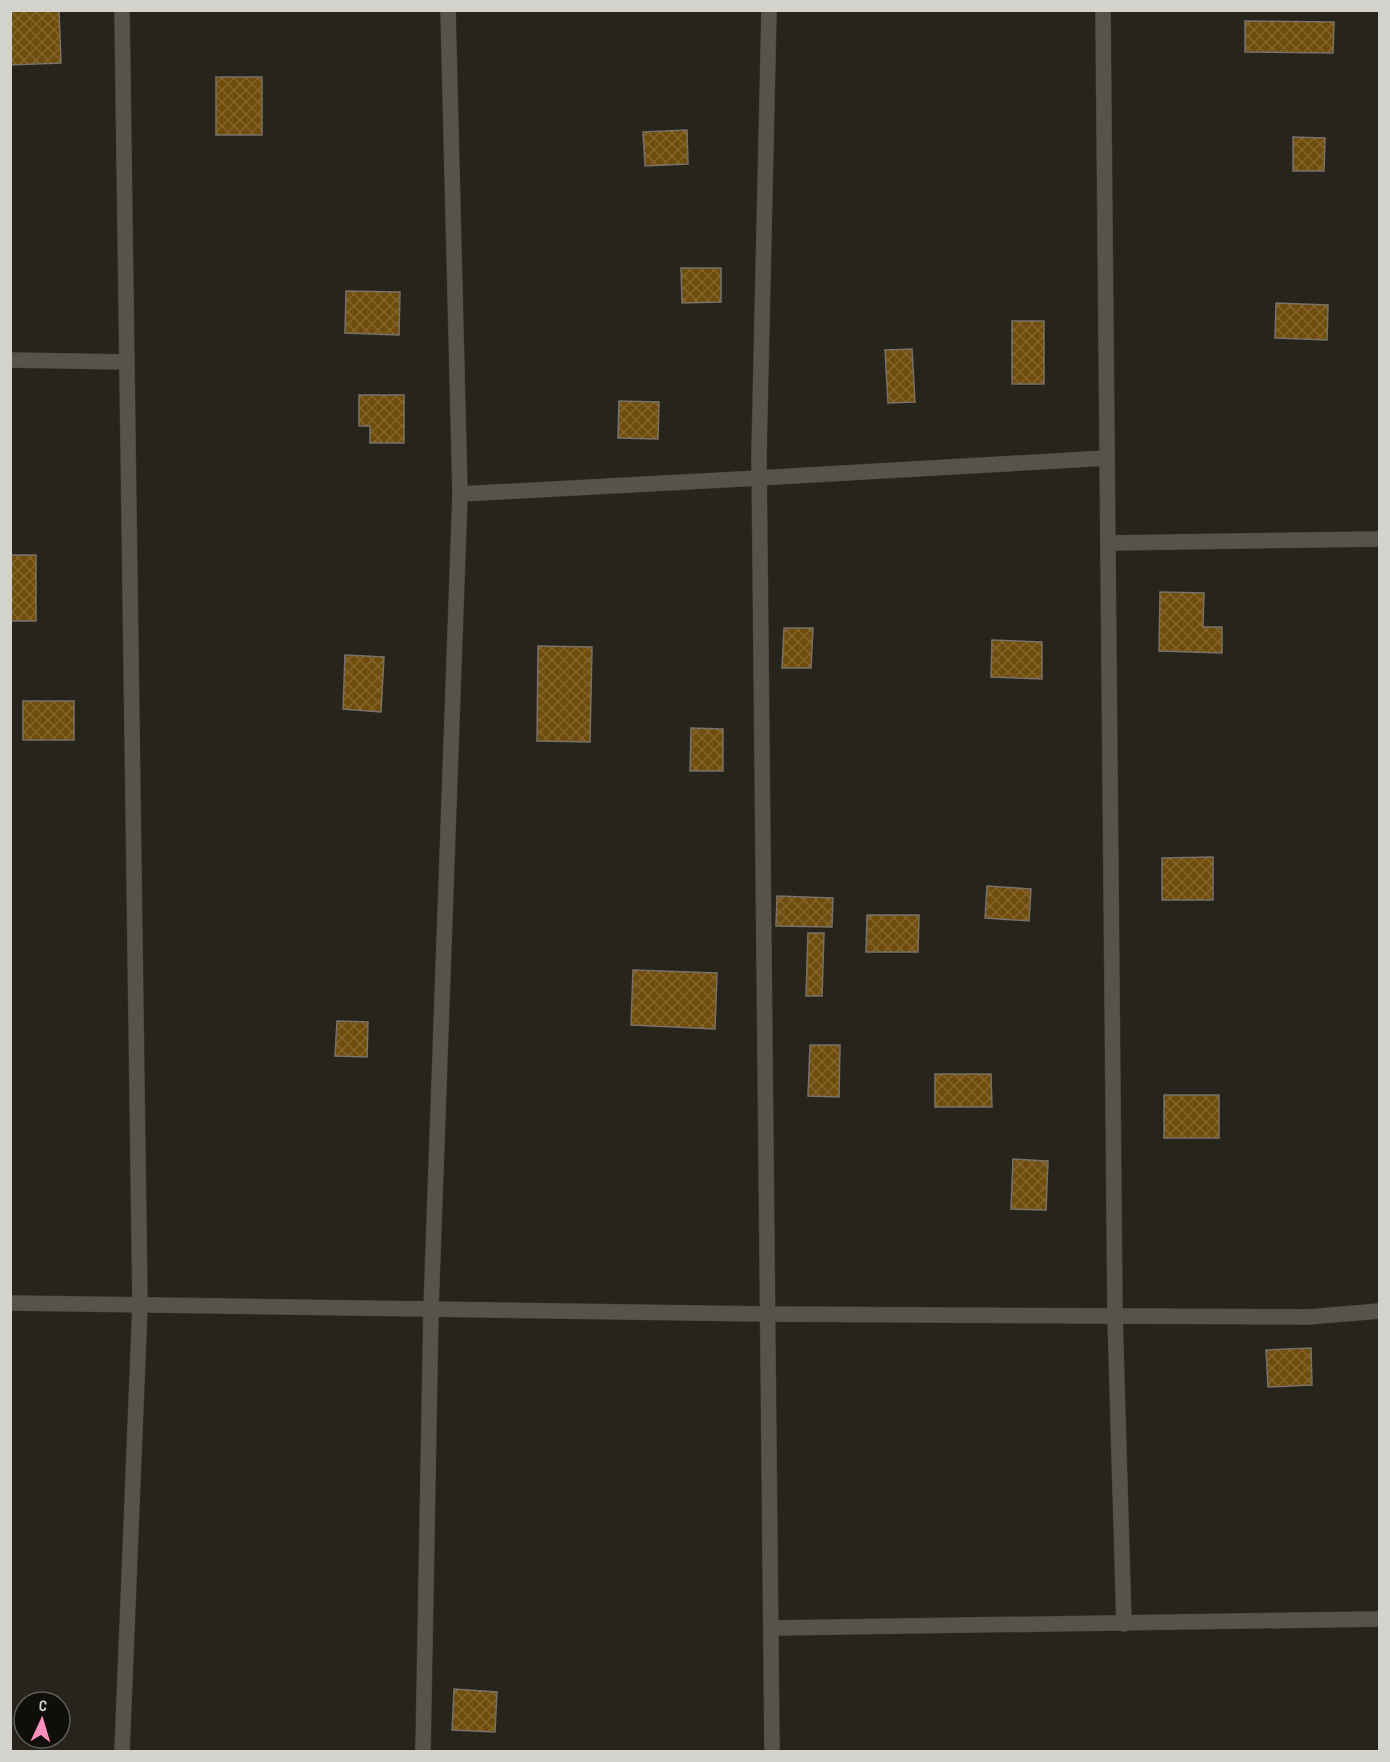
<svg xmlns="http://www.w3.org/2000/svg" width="1390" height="1762" viewBox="0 0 1390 1762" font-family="'Sofia Sans Condensed',sans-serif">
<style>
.building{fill:url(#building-cross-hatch);stroke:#787168;stroke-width:1.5}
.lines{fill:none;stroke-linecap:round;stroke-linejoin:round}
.street-casing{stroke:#43413a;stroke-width:16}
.street{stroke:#56544a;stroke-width:15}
</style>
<defs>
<pattern id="building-cross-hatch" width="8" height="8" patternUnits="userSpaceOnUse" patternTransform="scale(1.5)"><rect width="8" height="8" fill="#714d0d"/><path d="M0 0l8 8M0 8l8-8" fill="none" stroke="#84662f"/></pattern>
</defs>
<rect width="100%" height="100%" fill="#27241c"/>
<g class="building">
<path d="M10,10H59L61,63L10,65Z"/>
<path d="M1245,21L1334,22L1333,53L1245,52Z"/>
<rect x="216" y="77" width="46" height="58"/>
<path d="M687,130L688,164L645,166L643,132Z"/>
<path d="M1293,137L1325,138L1324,171H1293Z"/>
<path d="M681,268H721V302L682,303Z"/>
<path d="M346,291L400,292L399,335L345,333Z"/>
<path d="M1276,303L1328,305L1327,340L1275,338Z"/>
<rect x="1012" y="321" width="32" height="63"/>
<path d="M912,349L915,402L888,403L885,350Z"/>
<path d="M359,395H404V443H370V426H359Z"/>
<path d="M619,401L659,402L658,439L618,438Z"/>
<rect x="10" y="555" width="26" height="66"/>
<path d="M1160,592L1204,593L1203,627H1222V653L1159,651Z"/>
<path d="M784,628H813L811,668H782Z"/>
<path d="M992,640L1042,642V679L991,677Z"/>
<path d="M538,646L592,647L590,742L537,741Z"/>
<path d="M345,655L384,657L381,712L343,709Z"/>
<rect x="23" y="701" width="51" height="39"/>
<path d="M691,728L723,729V771H690Z"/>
<path d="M1213,857V900H1162V858Z"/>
<path d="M987,886L1031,889L1029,921L985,918Z"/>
<path d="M777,896L833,898L832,927L776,926Z"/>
<path d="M867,915H919L918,952H866Z"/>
<path d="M808,933H824L822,996H806Z"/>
<path d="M633,970L717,973L715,1029L631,1025Z"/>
<path d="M337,1021L368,1022L367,1057L335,1056Z"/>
<path d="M810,1045H840L839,1097L808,1096Z"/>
<path d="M935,1074H991L992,1107H935Z"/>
<rect x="1164" y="1095" width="55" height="43"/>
<path d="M1013,1159L1048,1161L1046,1210L1011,1209Z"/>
<path d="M1311,1348L1312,1385L1268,1387L1266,1350Z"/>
<path d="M454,1689L497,1692L495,1732L452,1730Z"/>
</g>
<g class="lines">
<g class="street-casing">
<g id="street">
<path d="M769,10L759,455L772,1752"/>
<path d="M1103,10L1115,1316L1124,1624"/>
<path d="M10,360L127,362"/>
<path d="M460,494L759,478L1107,458"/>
<path d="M1108,543L1380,539"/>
<path d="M10,1303L768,1314L1308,1317L1380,1311"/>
<path d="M771,1628L1380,1619"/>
<path d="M122,1752L140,1305L122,10"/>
<path d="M423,1752L431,1309L460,494L448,10"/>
</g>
</g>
<use href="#street" class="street"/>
</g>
<rect width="1390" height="1762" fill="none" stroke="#d5d3cd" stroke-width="24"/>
<g transform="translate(42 1720) rotate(4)"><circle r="28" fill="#0f0e0a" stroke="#5e5d58" stroke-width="1.5"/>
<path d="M0-4.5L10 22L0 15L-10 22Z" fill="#fe8ebc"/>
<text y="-9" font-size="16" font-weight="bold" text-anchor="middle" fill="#d5d3cd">С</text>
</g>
</svg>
